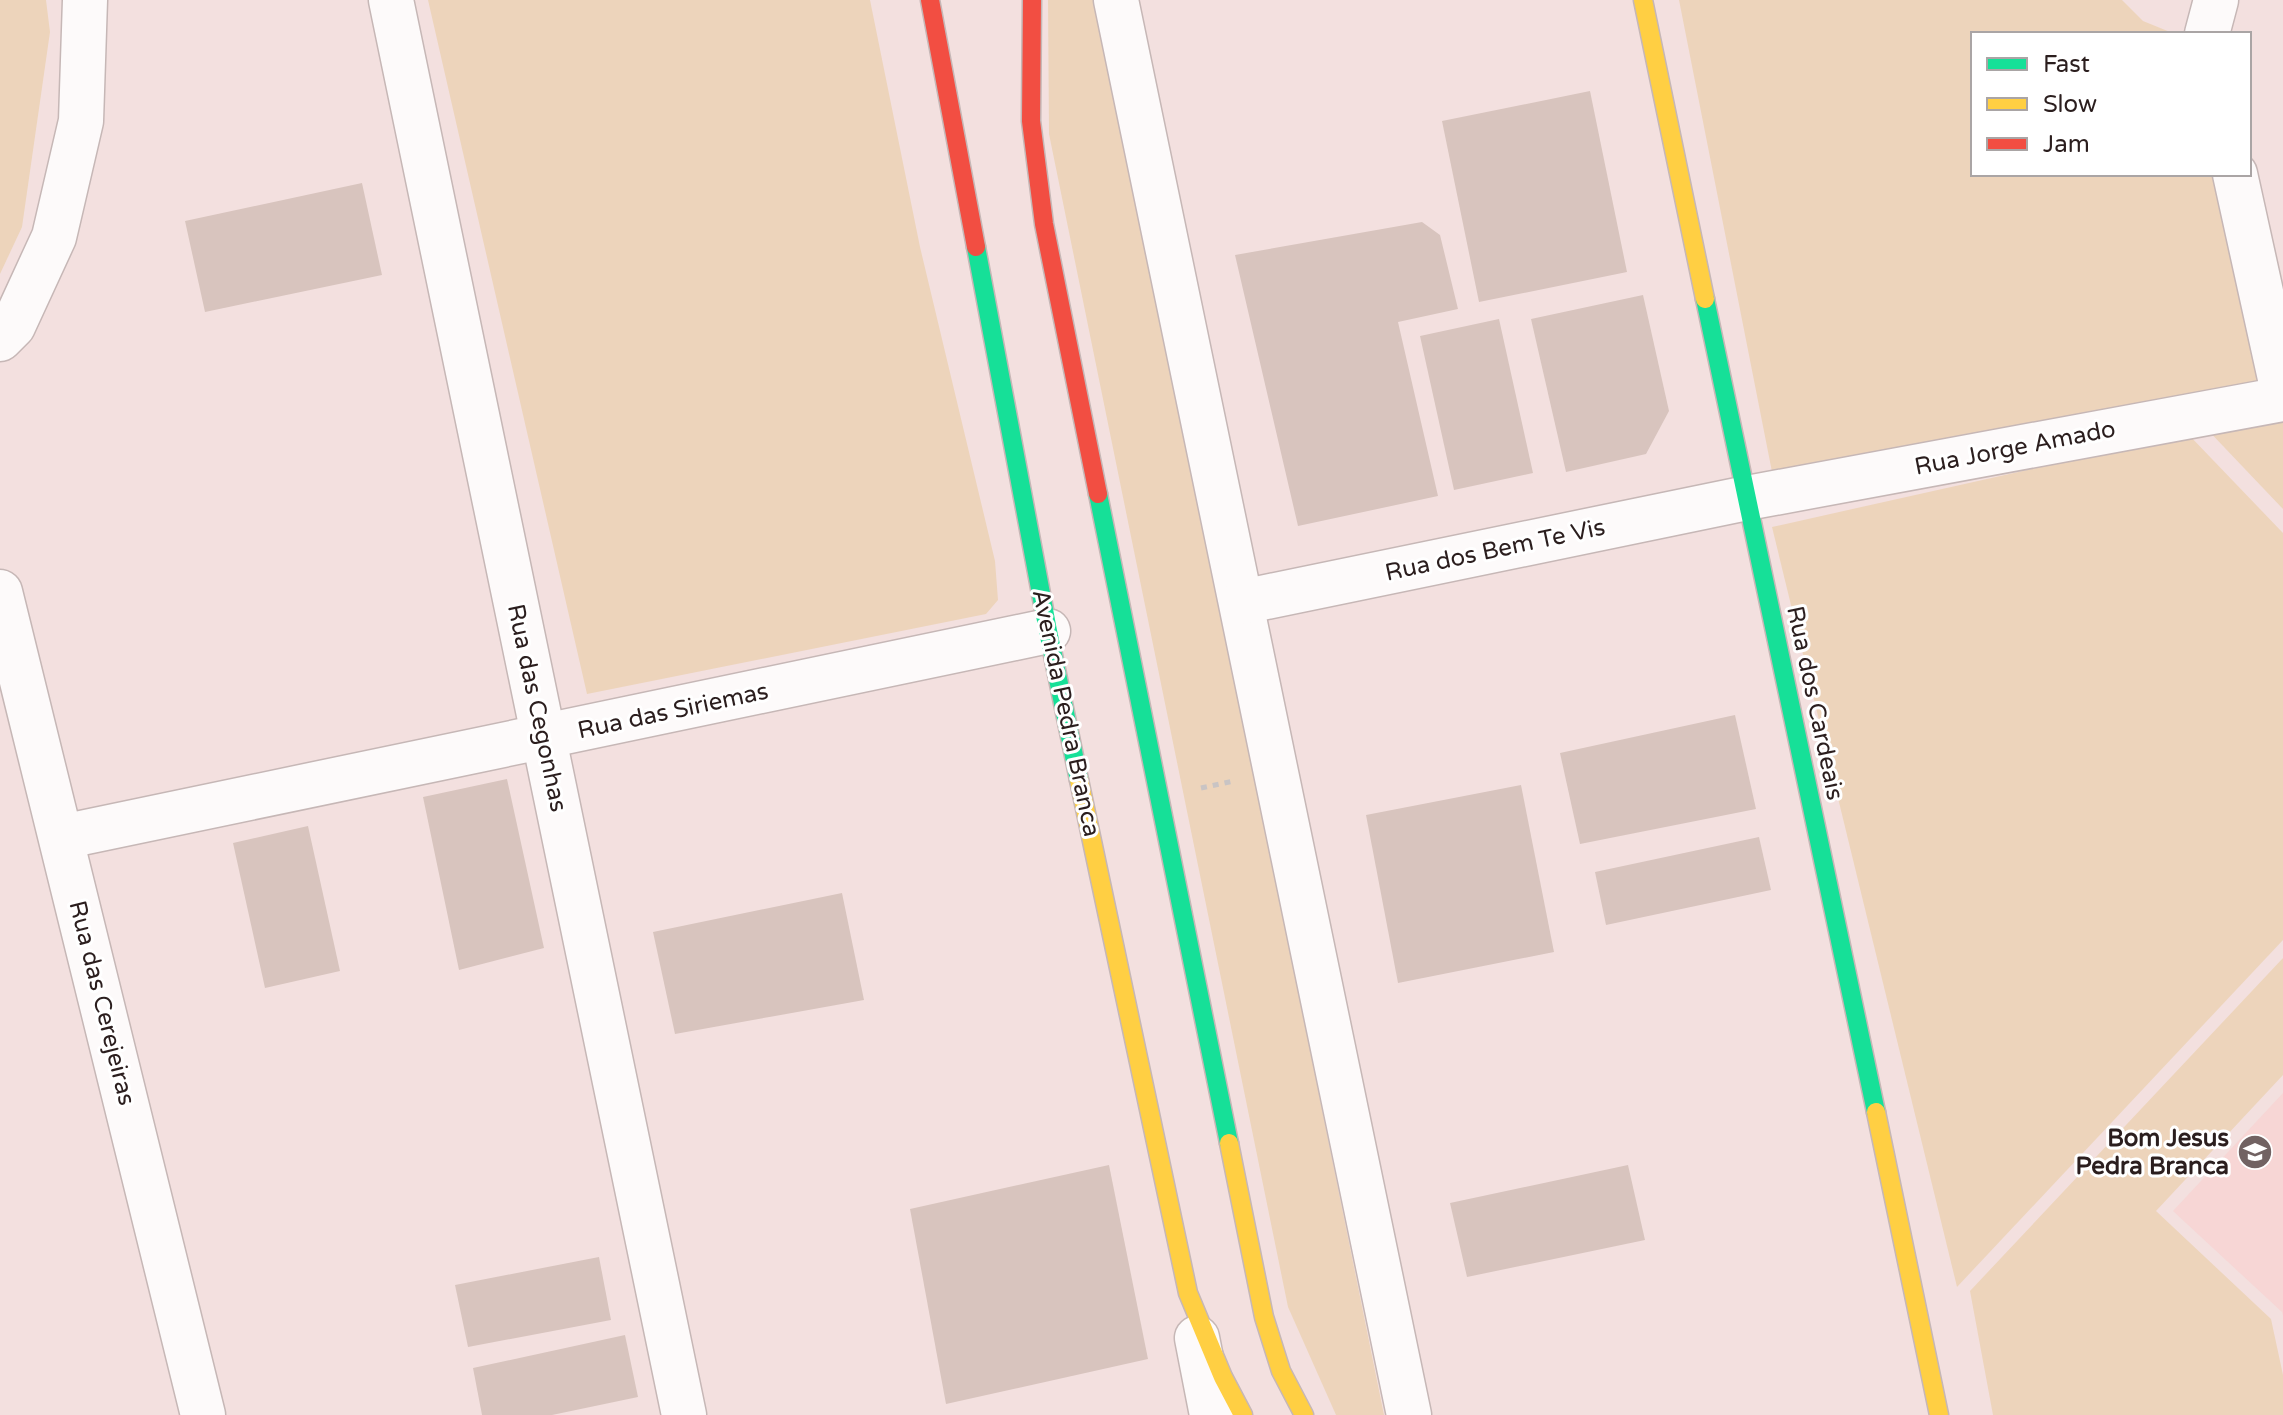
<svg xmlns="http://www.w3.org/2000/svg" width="2283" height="1415" viewBox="0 0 2283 1415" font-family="'Varela Round',sans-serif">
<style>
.built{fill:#f7d6d5}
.green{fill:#edd4bb}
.building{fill:#d8c4be}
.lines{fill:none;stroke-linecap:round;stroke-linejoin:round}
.street-casing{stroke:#c6b7b6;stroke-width:47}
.fast-casing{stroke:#c6b7b6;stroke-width:21}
.slow-casing{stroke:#c6b7b6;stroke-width:21}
.jam-casing{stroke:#c6b7b6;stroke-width:21}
.path{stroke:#c9c4c4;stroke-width:5;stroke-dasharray:6 6;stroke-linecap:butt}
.street{stroke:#fdfafa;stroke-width:44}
.fast{stroke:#16e098;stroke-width:18}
.slow{stroke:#ffcf43;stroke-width:18}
.jam{stroke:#f24e42;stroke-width:18}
.labels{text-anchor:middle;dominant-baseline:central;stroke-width:6;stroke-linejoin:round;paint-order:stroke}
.street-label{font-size:24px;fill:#2b1e1e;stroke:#fff}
.poi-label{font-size:24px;font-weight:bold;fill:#2b1e1e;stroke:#fff;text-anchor:end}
</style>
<rect width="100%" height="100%" fill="#f3e0df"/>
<path class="built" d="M2283,1093V1316L2282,1312L2173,1211Z"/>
<g class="green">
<path d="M0,0H46L50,32L22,227L0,274Z"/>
<path d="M428,0H870L920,247L995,561L998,600L986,614L587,694Z"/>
<path d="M1048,0H1097L1384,1415H1336L1288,1307L1049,134Z"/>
<path d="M1679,0H2122L2143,21L2175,34H1973V174H2229L2277,394L1775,487Z"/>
<path d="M2283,411V509L2204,426Z"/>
<path d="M2188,434L2283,533V940L1957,1287L1772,527Z"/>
<path d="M2283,958V1075L2156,1211L2271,1319L2283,1375V1415H1993L1970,1291Z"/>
</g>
<g class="building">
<path d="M1590,91L1627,272L1479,302L1442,121Z"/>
<path d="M362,183L382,275L205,312L185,221Z"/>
<path d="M1422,222L1440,235L1458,309L1398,322L1438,496L1298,526L1235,255Z"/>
<path d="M1643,295L1669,411L1646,454L1566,472L1531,319Z"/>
<path d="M1499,319L1533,473L1454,490L1420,336Z"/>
<path d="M1735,715L1756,809L1580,844L1560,753Z"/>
<path d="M507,779L544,948L459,970L423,797Z"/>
<path d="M1521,785L1554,952L1398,983L1366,815Z"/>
<path d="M308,826L340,971L265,988L233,843Z"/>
<path d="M1759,837L1771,890L1606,925L1595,872Z"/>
<path d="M842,893L864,1000L675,1034L653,932Z"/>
<path d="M1109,1165L1148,1359L946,1404L910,1209Z"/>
<path d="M1628,1165L1645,1240L1467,1277L1450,1203Z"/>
<path d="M599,1257L611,1320L468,1347L455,1285Z"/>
<path d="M625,1335L638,1397L552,1415H482L473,1368Z"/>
</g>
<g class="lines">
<g class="street-casing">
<g id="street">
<path d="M391,0L684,1415"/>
<path d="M1116,0L1409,1415"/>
<path d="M2207,34L2216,0"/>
<path d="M2235,174L2283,392"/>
<path d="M0,339L13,326L54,237L81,121L85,0"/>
<path d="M0,592L203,1415"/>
<path d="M1242,602L1747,498L2283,399"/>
<path d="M62,837L1048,631"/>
<path d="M1197,1338L1212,1415"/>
</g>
</g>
<g class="fast-casing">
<g id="fast">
<path d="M976,247L1048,631L1079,780"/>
<path d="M1705,299L1876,1112"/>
<path d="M1098,494L1229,1143"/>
</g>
</g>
<g class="slow-casing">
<g id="slow">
<path d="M1643,0L1705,299"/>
<path d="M1079,780L1188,1293L1223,1377L1243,1415"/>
<path d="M1876,1112L1939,1415"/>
<path d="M1229,1143L1264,1317L1281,1371L1304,1415"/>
</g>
</g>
<g class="jam-casing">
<g id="jam">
<path d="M930,0L976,247"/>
<path d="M1032,0L1031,121L1044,224L1098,494"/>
</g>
</g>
<path class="path" d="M1201,788L1234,781"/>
<use href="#street" class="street"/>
<use href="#fast" class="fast"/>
<use href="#slow" class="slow"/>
<use href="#jam" class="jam"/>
</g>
<defs>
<g id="school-disc" transform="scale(1.8)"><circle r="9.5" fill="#716262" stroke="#fff"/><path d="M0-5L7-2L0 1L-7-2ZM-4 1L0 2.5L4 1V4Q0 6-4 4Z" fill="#fff"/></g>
</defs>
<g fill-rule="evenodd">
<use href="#school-disc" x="2255" y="1152"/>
</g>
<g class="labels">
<g class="street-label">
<text transform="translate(2015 448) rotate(-11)">Rua Jorge Amado</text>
<text transform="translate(1495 550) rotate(-12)">Rua dos Bem Te Vis</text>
<text transform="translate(1815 703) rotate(78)">Rua dos Cardeais</text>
<text transform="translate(537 708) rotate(78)">Rua das Cegonhas</text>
<text transform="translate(673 711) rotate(-12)">Rua das Siriemas</text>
<text transform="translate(1066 713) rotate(78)">Avenida Pedra Branca</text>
<text transform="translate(102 1003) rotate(76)">Rua das Cerejeiras</text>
</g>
<g class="poi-label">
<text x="2229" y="1138">Bom Jesus<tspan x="2229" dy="28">Pedra Branca</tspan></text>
</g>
</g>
<rect x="1971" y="32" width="280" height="144" fill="#ffffff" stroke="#aaa5a5" stroke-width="2"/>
<rect x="1987" y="58" width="40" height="12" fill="#16e098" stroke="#aaa5a5" stroke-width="2"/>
<text x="2043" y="72" font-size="24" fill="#2b1e1e">Fast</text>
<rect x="1987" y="98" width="40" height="12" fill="#ffcf43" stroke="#aaa5a5" stroke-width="2"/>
<text x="2043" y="112" font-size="24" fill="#2b1e1e">Slow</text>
<rect x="1987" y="138" width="40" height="12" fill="#f24e42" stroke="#aaa5a5" stroke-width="2"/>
<text x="2043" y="152" font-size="24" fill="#2b1e1e">Jam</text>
</svg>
